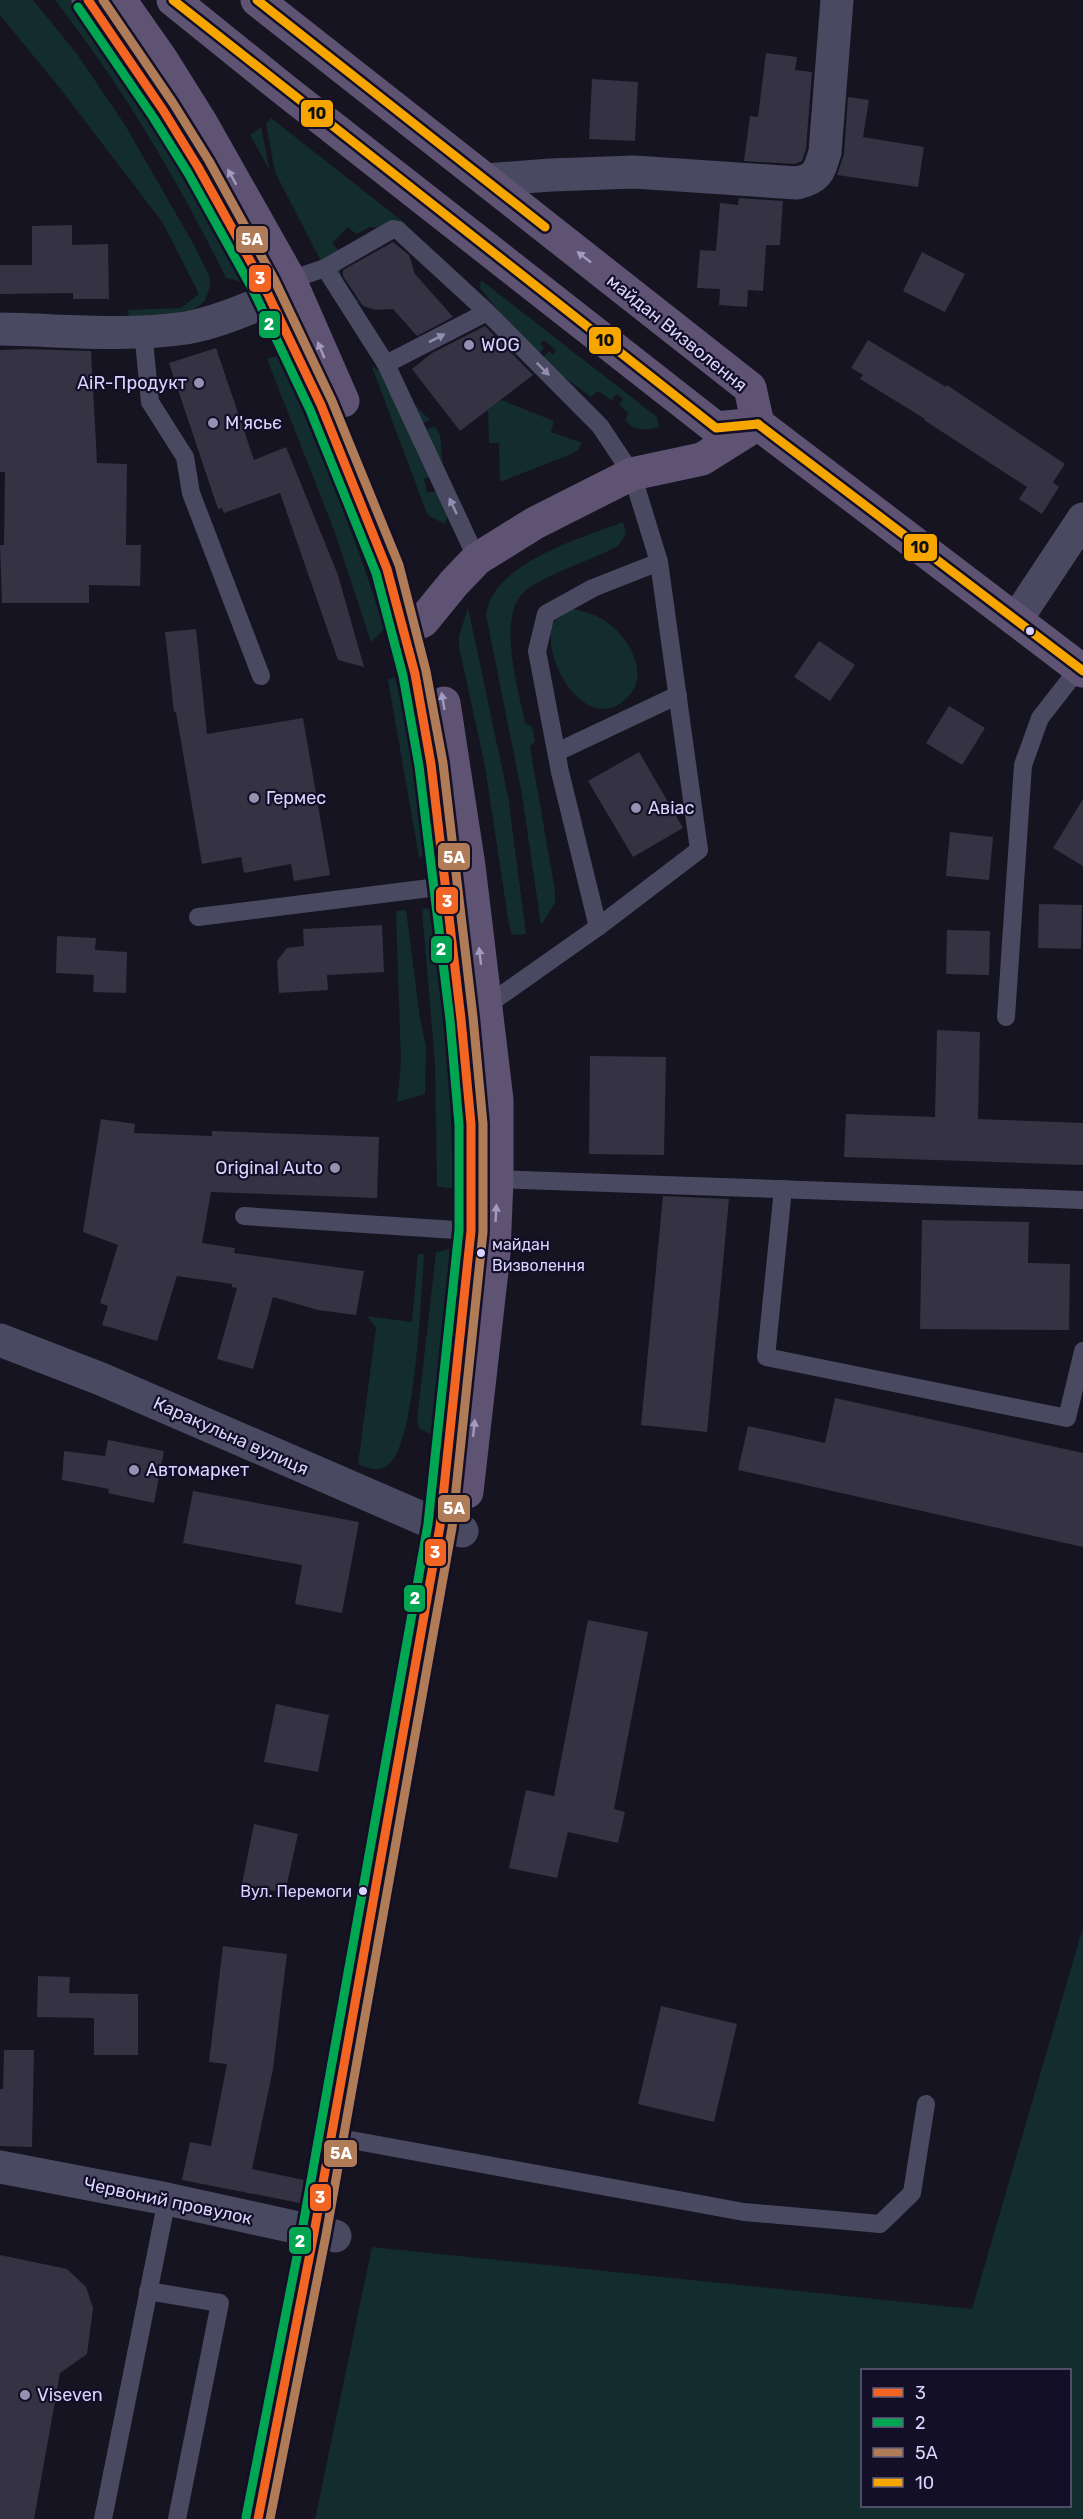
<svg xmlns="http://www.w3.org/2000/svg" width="1083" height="2519" viewBox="0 0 1083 2519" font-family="Rubik,sans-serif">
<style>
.green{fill:#132c2d;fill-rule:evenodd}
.building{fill:#343243}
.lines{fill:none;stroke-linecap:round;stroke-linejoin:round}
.service{stroke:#4a4962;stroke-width:18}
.minor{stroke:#4a4962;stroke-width:33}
.primary{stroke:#5e5373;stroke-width:33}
.bus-1-casing{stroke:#130f26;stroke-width:14}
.bus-2-casing{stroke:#130f26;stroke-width:14}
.bus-3-casing{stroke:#130f26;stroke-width:14}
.bus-4-casing{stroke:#130f26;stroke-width:14}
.bus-1{stroke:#f26522;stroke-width:9}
.bus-2{stroke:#00a651;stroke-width:9}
.bus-3{stroke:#b07c57;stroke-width:9}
.bus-4{stroke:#f7a600;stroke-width:9}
.oneway{fill:#a29ac0}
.oneway2{fill:#928eb0}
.poi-dot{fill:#9591b1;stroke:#130f26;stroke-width:2}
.bus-dot{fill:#d9d4ff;stroke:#130f26;stroke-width:2}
.labels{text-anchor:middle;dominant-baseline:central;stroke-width:4.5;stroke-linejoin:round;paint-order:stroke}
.bus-label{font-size:16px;fill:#d9d4ff;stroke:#130f26;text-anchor:start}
.street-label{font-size:18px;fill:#d9d4ff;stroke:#130f26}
.poi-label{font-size:18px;fill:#d9d4ff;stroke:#130f26;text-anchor:start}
.line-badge{stroke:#130f26;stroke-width:2}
.badge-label{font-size:16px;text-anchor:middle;font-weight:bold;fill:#fff}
.pale-badge-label{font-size:16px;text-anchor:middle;font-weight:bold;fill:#111}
</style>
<rect width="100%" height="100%" fill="#161421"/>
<g class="green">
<path d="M0,0H33L77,54L125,125L194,245L209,276L210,286L205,301L188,314L129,317L128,310L181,308L199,294L163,223L59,87L0,15Z"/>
<path d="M55,0H76L108,40L247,283L226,278C178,180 122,86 55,0Z"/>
<path d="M271,118L406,224L398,230L370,227L356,234L348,227L332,243L342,254C336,272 344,290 360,302H353L338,294L275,172L266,124Z"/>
<path d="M261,127L270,171L250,135Z"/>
<path d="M481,280L657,417L659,427C646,430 635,432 625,420L628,413L619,405L623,399L617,394L611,400L598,391L591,397L541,360L549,351L553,355L556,350L544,340L540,344L544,348L536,357L480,288Z"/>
<path d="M279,355C317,445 356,534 384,629L371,642L334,530L267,359Z"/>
<path d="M372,367L380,371L430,420L415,427L417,434L435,426L440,435L444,479L438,475L424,479L427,493L441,490L448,514L445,524L429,516L426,511Z"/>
<path d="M501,400L554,421L551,432L582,443L577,451L569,455L500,482L499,443H489L488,409Z"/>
<path d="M623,522L626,534L618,546C590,561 557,570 530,587C493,610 519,689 525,723L532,727L535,741L530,747L555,891V903L541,925L522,795L486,615C492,563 582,538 623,522Z"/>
<path d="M468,608L508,796L526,934L512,935L509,925L485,766L459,647V636Z"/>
<path d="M571,609C585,611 598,615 609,624C631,640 650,676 627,698C585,739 538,653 554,623C557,616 565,612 571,609Z"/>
<path d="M395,677L412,750L430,855L419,857L388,680Z"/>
<path d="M437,908L448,1010L453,1189L437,1186L435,1064L422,909Z"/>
<path d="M406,910L420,1018L426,1047L425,1094L397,1102L401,1063L396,911Z"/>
<path d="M450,1249L446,1330L432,1435L419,1428L417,1421L436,1252Z"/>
<path d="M418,1254H424C421,1295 416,1436 391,1462C380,1473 371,1470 358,1464L376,1328L367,1316L412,1322Z"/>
<path d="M1083,1927V2519H315L372,2247L972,2309ZM1070,2370V2506H862V2370Z"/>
</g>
<g class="building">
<path d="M766,53L797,57L795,70L812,72L806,149L802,161L795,164L744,161L750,116L758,117Z"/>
<path d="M592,79L638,82L635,141L589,139Z"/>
<path d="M848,97L869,100L863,137L924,147L918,187L837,175L844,154Z"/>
<path d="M739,198L783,201L780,245H766L763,291L748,290L747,307L719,305L720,289L697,288L700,250L716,251L720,203L738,205Z"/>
<path d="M72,225V245L108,244L109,299H73V293L0,294V265H32V226Z"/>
<path d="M393,242L409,255L415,274L453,317L417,336L393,309L376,310L363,306L343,276V270Z"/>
<path d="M922,252L965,274L945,312L903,291Z"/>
<path d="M485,326L533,375L460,431L412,369L432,353Z"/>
<path d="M868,340L946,387L947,385L1065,464L1053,482L1059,487L1042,514L1019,499L1027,487L924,420L925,419L860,379L863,375L851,368Z"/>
<path d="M216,348L254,460L286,447L338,575L364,667L338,660L280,493L224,513L222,508L218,509L169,363Z"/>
<path d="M27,349L91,351L97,463L127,464L126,545H141L140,586L89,585V603H2L0,545H4L5,472H0V350Z"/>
<path d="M196,629L207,734L303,718L330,875L294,881L291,864L244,873L241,857L202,864L176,712H174L165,632Z"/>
<path d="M819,641L855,665L830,701L794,677Z"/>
<path d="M949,706L985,728L962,765L926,743Z"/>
<path d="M639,752L683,828L633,857L588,781Z"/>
<path d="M1083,799V866L1053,848Z"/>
<path d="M950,832L993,837L989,880L946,876Z"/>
<path d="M1039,904L1082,905L1081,949L1038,948Z"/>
<path d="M382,925L384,972L327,975L328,990L279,993L277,961L287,948L304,946L303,929Z"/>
<path d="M947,930L990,931L989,975L946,974Z"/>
<path d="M57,936L96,938L95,950L127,952L126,993L93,992L94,975L56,973Z"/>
<path d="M937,1030L980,1032L978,1119L1083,1123V1165L844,1157L846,1114L935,1117Z"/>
<path d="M590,1056L666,1057L664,1155L589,1154Z"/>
<path d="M101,1119L135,1124L134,1133L212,1136V1131L379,1137L377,1198L211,1192L202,1243L235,1248L234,1253L364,1271L356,1315L318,1310L273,1297L253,1369L217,1359L237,1288L232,1287V1284L177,1276L157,1341L102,1325L108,1306L100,1303L118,1245L83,1232Z"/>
<path d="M663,1196L729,1199L707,1432L641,1425Z"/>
<path d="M922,1220L1029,1222L1028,1263L1070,1264L1069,1330L920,1329Z"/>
<path d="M835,1398L1083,1453V1547L738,1470L748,1426L825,1443Z"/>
<path d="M108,1440L164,1451L154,1503L108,1493L109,1489L62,1480L64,1451L105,1456Z"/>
<path d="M193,1491L359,1522L342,1613L295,1604L302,1565L183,1543Z"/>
<path d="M588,1620L648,1632L614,1809L625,1812L618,1843L568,1832L557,1878L509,1868L526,1790L554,1796Z"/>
<path d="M276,1704L329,1715L318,1772L264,1762Z"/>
<path d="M254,1824L298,1834L285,1893L242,1884Z"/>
<path d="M223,1946L287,1954L273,2069L252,2169L304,2180L300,2203L182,2180L190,2142L211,2146L227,2064L209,2062Z"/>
<path d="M38,1976L70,1977L69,1993L138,1994V2055H94V2018L37,2017Z"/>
<path d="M661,2006L737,2024L714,2122L638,2104Z"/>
<path d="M4,2050H34L32,2147L0,2146V2089H3Z"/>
<path d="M0,2255L67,2269L86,2287L93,2308L87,2354L60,2373L34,2519H0Z"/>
</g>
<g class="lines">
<g class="service">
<path d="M325,268L386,364L477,559"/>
<path d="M290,280L325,268L393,229L398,230L487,312L600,426L632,474L659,562L699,850L598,927L486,1006L482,1005"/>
<path d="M143,331L150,402L185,457L191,493L261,676"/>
<path d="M386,364L487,312"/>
<path d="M557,752L678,695"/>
<path d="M198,917L446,886"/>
<path d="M598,927L560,772L537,651L546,614L593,588L659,562"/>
<path d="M1006,1017L1023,765L1040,718L1079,668"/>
<path d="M497,1179L1083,1200"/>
<path d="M783,1189L766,1357L1067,1418L1083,1351"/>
<path d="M244,1216L471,1231"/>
<path d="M351,2140L744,2212L880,2224L912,2193L926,2104"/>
<path d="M148,2291L220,2303L177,2519"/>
<path d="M103,2519L167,2199"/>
</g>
<g class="minor">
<path d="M486,180L551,175L634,172L797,183C818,178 819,172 825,152L837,0"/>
<path d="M0,329C61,330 125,337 186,328C215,323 242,311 269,300"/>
<path d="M1016,620L1083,519"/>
<path d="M0,1340L101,1379L440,1526L462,1531"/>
<path d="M0,2167L167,2199L335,2236"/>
</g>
<g class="primary">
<path d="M88,0C193,143 280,302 347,467C362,505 380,544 392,584C428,702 439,826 453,948C464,1042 478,1136 471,1231L440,1526L314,2233L258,2519"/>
<path d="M120,0L162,60L202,124L290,280L343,401"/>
<path d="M173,0L286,91L716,428L758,424"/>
<path d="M257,0L750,388L758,424"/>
<path d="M758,424L1083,671"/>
<path d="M404,630L423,621L454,583L477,559L535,523L632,474L702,459L753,427"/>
<path d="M444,703L469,866L497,1100V1179L494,1253L467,1492"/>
</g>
<g class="bus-1-casing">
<path id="bus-1" d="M88,0L163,110L198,167L263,284L321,405L387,569L415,674L431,764L461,1019L471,1124V1231L440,1526L314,2233L258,2519"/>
</g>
<g class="bus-2-casing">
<path id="bus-2" d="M78,7L153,117L188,173L253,290L310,410L376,573L403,676L419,766L450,1020L459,1125V1230L428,1524L302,2231L246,2517"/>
</g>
<g class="bus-3-casing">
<path id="bus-3" d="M103,0L173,103L209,161L274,279L332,401L399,565L426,671L443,763L473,1017L483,1124V1232L452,1528L326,2235L270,2519"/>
</g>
<g class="bus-4-casing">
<g id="bus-4">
<path d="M173,0L716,428L758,424"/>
<path d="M257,0L545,227"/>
<path d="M758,424L1083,671"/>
</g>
</g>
<use href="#bus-1" class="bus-1"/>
<use href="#bus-2" class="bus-2"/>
<use href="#bus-3" class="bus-3"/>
<use href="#bus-4" class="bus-4"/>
</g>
<defs><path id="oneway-solid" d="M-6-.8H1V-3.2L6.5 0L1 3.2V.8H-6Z" transform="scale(1.5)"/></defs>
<g class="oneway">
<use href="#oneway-solid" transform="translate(232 177) rotate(-119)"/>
<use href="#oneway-solid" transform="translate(584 257) rotate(-142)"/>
<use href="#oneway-solid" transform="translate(321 350) rotate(-113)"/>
<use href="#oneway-solid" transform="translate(443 701) rotate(-100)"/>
<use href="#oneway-solid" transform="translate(480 956) rotate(-97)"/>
<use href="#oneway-solid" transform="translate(496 1213) rotate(-87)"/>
<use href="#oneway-solid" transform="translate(474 1428) rotate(-84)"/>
</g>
<g class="oneway2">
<use href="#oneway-solid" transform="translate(437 338) rotate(-27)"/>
<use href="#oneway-solid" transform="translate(543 369) rotate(45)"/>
<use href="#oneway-solid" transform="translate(453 506) rotate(-115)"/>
</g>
<g class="poi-dot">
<circle cx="469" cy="345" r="6"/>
<circle cx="199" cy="383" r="6"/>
<circle cx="213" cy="423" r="6"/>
<circle cx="254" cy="798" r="6"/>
<circle cx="636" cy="808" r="6"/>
<circle cx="335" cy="1168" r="6"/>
<circle cx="134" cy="1470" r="6"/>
<circle cx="25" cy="2395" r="6"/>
</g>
<g class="bus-dot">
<circle cx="1030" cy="631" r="5"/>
<circle cx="481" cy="1253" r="5"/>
<circle cx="363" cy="1891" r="5"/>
</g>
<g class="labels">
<g class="bus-label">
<text x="492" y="1244">майдан<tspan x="492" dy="21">Визволення</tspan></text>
<text x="352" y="1891" text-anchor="end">Вул. Перемоги</text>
</g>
<g class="street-label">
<text transform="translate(677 333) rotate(39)">майдан Визволення</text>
<text transform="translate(231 1436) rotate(24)">Каракульна вулиця</text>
<text transform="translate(168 2201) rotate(12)">Червоний провулок</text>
</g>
<g class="poi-label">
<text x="481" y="345">WOG</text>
<text x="187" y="383" text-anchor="end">AiR-Продукт</text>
<text x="225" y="423">М'ясьє</text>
<text x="266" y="798">Гермес</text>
<text x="648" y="808">Авіас</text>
<text x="323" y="1168" text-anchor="end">Original Auto</text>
<text x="146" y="1470">Автомаркет</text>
<text x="37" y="2395">Viseven</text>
</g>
</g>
<g class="line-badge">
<rect x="300" y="99" width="34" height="29" rx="6" fill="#f7a600"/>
<rect x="235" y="225" width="34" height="29" rx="6" fill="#b07c57"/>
<rect x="248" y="264" width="24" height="29" rx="6" fill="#f26522"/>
<rect x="258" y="310" width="23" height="29" rx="6" fill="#00a651"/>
<rect x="588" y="326" width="34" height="29" rx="6" fill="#f7a600"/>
<rect x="903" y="533" width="35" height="29" rx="6" fill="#f7a600"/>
<rect x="437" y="842" width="34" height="29" rx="6" fill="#b07c57"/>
<rect x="435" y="886" width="24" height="29" rx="6" fill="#f26522"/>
<rect x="430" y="935" width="23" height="29" rx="6" fill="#00a651"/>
<rect x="437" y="1494" width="34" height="29" rx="6" fill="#b07c57"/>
<rect x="424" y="1538" width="23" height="29" rx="6" fill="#f26522"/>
<rect x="403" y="1584" width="23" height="29" rx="6" fill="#00a651"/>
<rect x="323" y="2139" width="35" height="29" rx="6" fill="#b07c57"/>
<rect x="309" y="2183" width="23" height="29" rx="6" fill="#f26522"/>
<rect x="288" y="2226" width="24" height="29" rx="6" fill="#00a651"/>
</g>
<g class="badge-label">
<text x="252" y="245">5А</text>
<text x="260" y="284">3</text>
<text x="269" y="330">2</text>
<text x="454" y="863">5А</text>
<text x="447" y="907">3</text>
<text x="441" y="955">2</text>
<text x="454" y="1514">5А</text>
<text x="435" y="1558">3</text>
<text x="415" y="1604">2</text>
<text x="341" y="2159">5А</text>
<text x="320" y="2203">3</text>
<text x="300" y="2247">2</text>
</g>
<g class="pale-badge-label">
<text x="317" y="119">10</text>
<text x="605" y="346">10</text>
<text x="920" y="553">10</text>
</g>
<rect x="861" y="2369" width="210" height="138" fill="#130f26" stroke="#625e7d" stroke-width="1.5"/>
<rect x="873" y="2388" width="30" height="9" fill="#f26522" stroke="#625e7d" stroke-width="1.5"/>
<text x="915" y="2399" font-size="18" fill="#d9d4ff">3</text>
<rect x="873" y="2418" width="30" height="9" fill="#00a651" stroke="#625e7d" stroke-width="1.5"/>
<text x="915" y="2429" font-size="18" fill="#d9d4ff">2</text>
<rect x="873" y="2448" width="30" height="9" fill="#b07c57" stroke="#625e7d" stroke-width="1.5"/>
<text x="915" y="2459" font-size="18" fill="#d9d4ff">5А</text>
<rect x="873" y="2478" width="30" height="9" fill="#f7a600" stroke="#625e7d" stroke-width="1.5"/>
<text x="915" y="2489" font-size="18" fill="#d9d4ff">10</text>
</svg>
